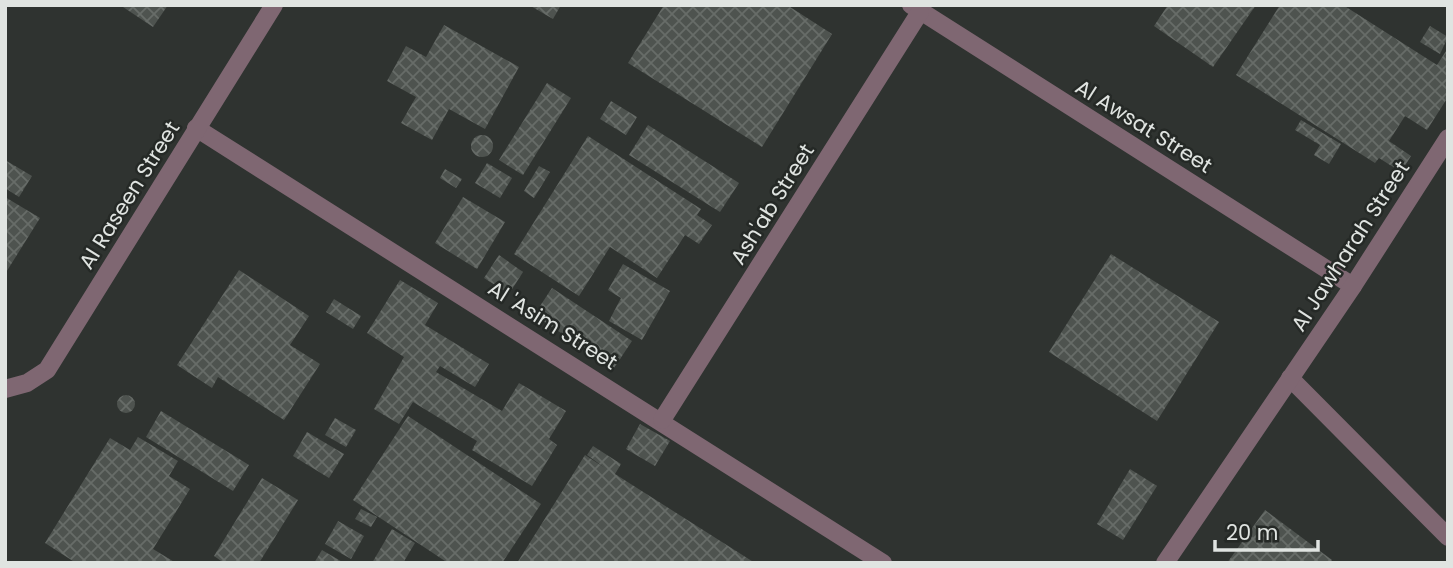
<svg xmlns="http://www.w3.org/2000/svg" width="1453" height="568" viewBox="0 0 1453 568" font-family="Poppins,sans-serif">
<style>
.building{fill:url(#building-cross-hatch)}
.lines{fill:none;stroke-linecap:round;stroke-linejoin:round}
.minor{stroke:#7f6772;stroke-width:18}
.labels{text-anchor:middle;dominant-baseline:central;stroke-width:5;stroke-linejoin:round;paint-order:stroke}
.street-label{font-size:21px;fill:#e0e4e1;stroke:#252926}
</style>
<defs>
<pattern id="building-cross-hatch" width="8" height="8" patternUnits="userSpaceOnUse" patternTransform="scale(1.75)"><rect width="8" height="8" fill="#4e534f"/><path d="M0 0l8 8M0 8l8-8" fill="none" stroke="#676c68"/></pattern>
</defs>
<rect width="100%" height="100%" fill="#2f3330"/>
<g class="building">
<path d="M120,5H168L153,27Z"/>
<path d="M529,5H561L553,19Z"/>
<path d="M664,5H787L832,34L762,147L628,63Z"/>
<path d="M1168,5H1256L1213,67L1154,26Z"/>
<path d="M1280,5H1343L1437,65L1448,48V97L1427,130L1405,116L1389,141L1411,156L1401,172L1379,158L1375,163L1236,75Z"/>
<path d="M444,25L519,67L485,129L449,109L432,140L401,123L416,97L387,81L406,46L426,57Z"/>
<path d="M1430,26L1448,37L1440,54L1420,42Z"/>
<path d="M547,83L571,98L523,175L499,160Z"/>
<path d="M611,101L637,117L626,135L600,119Z"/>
<path d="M1301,120L1341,144L1329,164L1314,155L1320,145L1295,130Z"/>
<path d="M648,125L739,183L720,212L629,155Z"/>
<circle cx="482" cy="146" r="11"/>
<path d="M588,136L701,209L697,215L712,225L699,244L685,235L657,278L610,247L579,296L514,254Z"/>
<path d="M5,160L32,176L19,197L5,188Z"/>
<path d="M487,163L512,178L500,198L475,183Z"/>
<path d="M539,166L550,172L534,198L524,191Z"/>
<path d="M445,169L462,179L456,188L440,178Z"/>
<path d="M5,197L40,218L5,274Z"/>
<path d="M463,197L505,222L477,269L435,243Z"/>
<path d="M1111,254L1219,322L1157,421L1049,352Z"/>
<path d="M499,255L523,272L509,294L484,278Z"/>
<path d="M623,264L670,291L642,340L609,321L621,298L608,290Z"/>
<path d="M239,270L309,316L290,345L320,364L284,420L218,377L212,388L177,365Z"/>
<path d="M400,280L438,303L425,325L489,364L475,387L440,366L436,372L502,411L519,383L566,411L549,439L557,445L532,486L472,450L477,441L413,402L399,424L374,409L404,357L367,333Z"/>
<path d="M552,288L632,341L614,368L534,315Z"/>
<path d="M334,299L361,316L353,329L326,312Z"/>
<circle cx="126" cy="404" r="9"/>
<path d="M161,411L249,465L233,491L146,437Z"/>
<path d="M408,416L541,504L502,563H448L353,500Z"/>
<path d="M335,418L356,430L346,447L325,435Z"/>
<path d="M640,424L670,441L655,466L626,449Z"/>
<path d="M307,432L344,454L329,478L293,456Z"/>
<path d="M138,437L178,461L169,476L190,489L153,549L176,563H76L45,543L110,438L130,450Z"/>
<path d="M593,446L621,464L615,474L755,563H517L585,455L605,468L587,455Z"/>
<path d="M1130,469L1157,486L1123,540L1097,524Z"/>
<path d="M262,478L298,500L259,563H224L214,556Z"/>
<path d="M361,509L377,517L371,527L355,519Z"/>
<path d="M1265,510L1332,560L1330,563H1227Z"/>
<path d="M338,521L364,536L351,559L325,544Z"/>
<path d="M392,529L415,543L403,563H372Z"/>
<path d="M322,550L344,563H314Z"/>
</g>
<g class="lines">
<g class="minor">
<path d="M911,5L1353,286"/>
<path d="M196,128L883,563"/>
<path d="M1290,378L1448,537"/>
<path d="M5,389L27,383L47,370L274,5"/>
<path d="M662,420L920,12"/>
<path d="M1165,563L1353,286L1448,138"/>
</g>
</g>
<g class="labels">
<g class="street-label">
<text transform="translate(1144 126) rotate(32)">Al Awsat Street</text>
<text transform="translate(129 195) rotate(-58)">Al Raseen Street</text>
<text transform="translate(772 204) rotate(-58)">Ash'ab Street</text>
<text transform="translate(1350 246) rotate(-57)">Al Jawharah Street</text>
<text transform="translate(553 325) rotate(32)">Al 'Asim Street</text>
</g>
</g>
<rect width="1453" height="568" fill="none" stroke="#e0e4e1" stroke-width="14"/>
<path d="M1215 540v10h103v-10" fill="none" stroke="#e0e4e1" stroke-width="3.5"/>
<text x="1226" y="540" font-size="21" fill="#e0e4e1" stroke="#252926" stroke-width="5" paint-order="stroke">20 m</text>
</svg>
